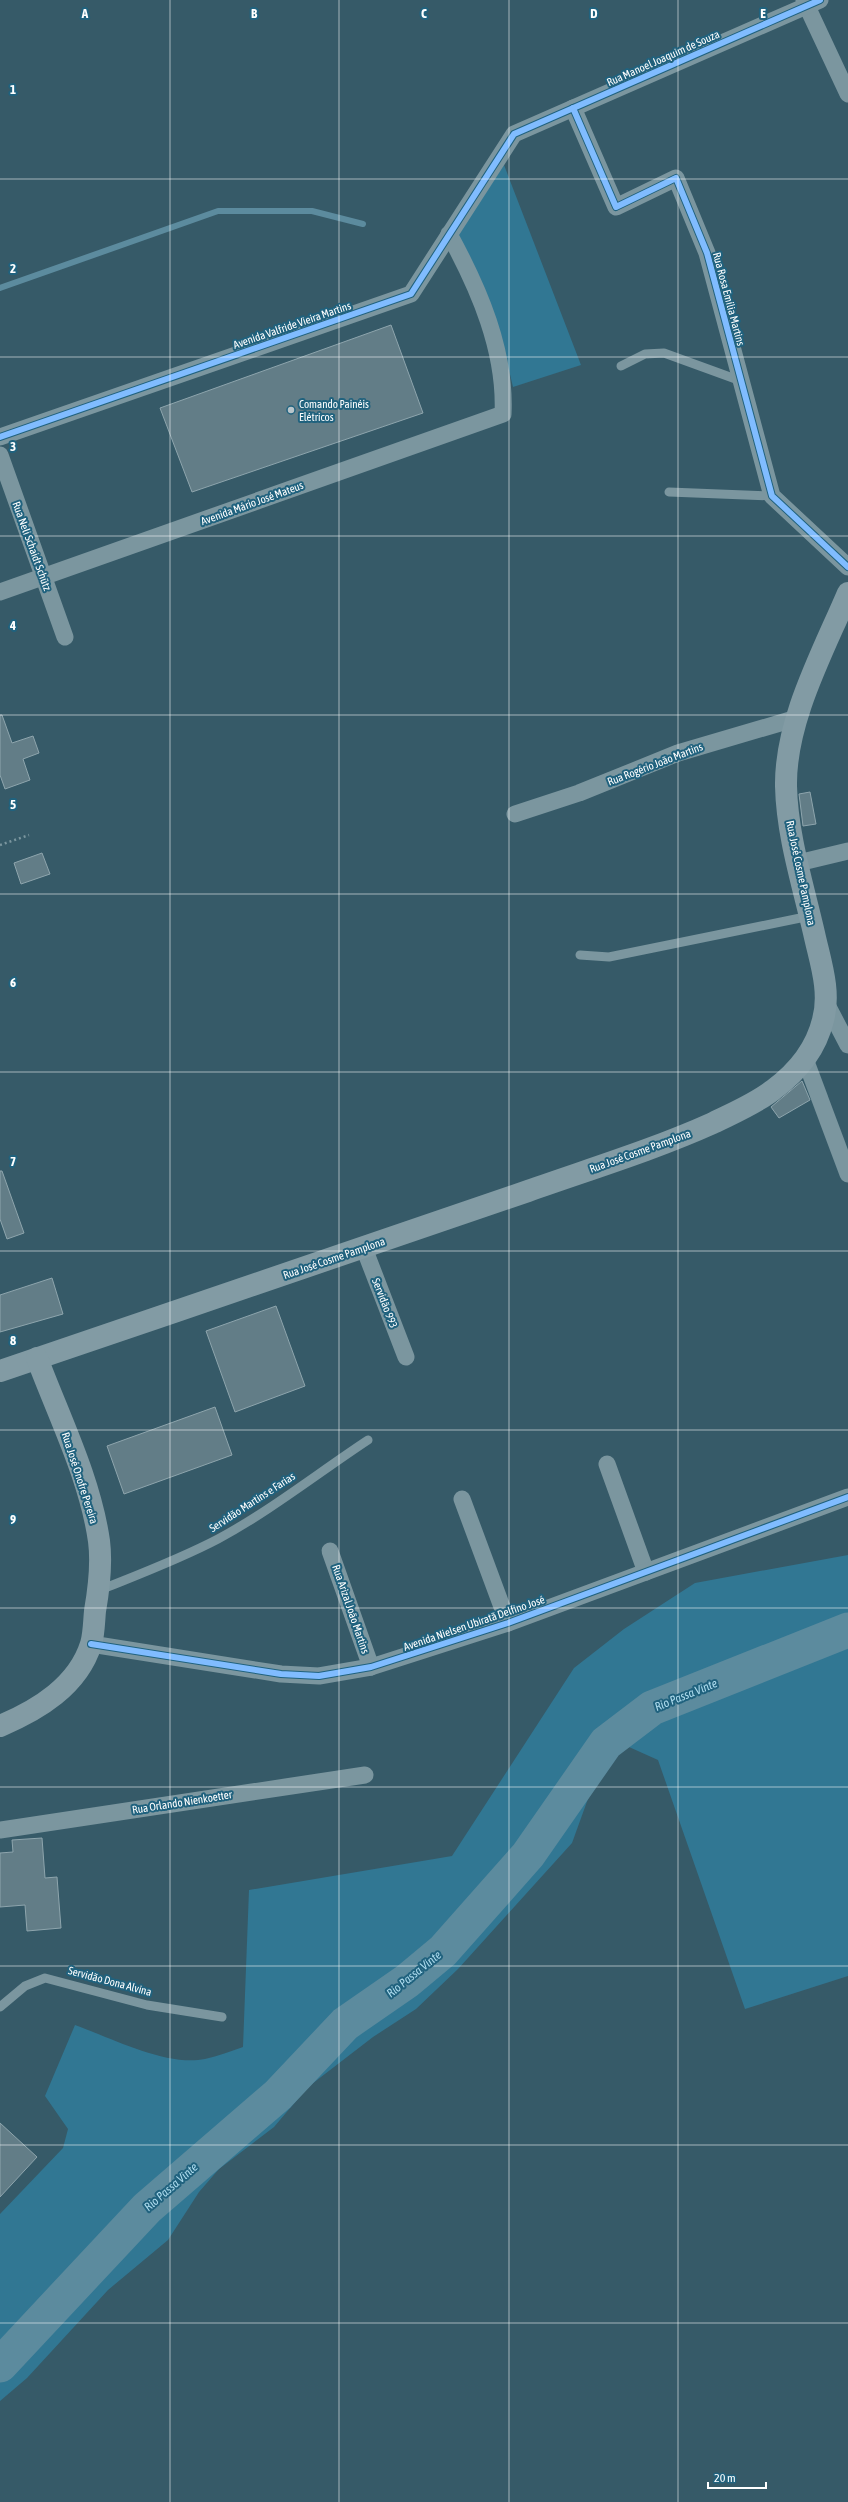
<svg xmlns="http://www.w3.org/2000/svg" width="848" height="2502" viewBox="0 0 848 2502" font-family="'Asap Condensed',sans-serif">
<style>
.green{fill:#317793}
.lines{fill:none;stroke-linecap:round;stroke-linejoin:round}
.stream{stroke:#5c8b9e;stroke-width:6}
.river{stroke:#5c8b9e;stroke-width:35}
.building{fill:#627d87;stroke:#8ea5ad}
.path{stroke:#7b969f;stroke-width:2.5;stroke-dasharray:2 3;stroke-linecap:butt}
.lane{stroke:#7b969f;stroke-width:9}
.street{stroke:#7b969f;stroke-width:17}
.secondary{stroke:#829ba4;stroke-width:22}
.cycleway-casing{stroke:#20627e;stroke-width:8}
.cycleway{stroke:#80bcff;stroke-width:6}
.grid{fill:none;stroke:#fff;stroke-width:1;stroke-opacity:0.55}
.poi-dot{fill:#b9c5ca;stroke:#20627e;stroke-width:1.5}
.labels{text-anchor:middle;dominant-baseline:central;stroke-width:4;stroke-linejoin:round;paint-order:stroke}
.street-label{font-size:11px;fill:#fff;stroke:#20627e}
.poi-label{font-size:11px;fill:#fff;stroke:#20627e;text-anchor:start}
.water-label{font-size:12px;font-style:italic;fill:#afddef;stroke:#20627e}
.grid-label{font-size:13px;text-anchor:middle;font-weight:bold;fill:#fff;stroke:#20627e;stroke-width:4;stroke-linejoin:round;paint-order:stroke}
</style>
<rect width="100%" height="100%" fill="#365a68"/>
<g class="green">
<path d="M504,165L581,365L513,387L503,345L458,234Z"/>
<path d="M848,1555V1976L745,2009L658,1760L629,1747L606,1759L593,1785L572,1843L458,1969L416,2009L373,2037L308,2087L274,2127L219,2169L199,2192L168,2240L108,2290L27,2378L0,2401V2214L63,2148L68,2129L45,2096L75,2025C111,2038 167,2067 205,2059C218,2056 231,2051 243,2047L249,1890L452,1856L574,1668L624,1629L695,1583Z"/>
</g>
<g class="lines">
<path class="stream" d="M0,288L218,211H312L363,224"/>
<path class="river" d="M0,2365L147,2208L278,2095L345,2024L407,1981L443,1951L528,1855L606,1743L652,1708L848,1630"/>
</g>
<g class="building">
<path d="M391,325L423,413L192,492L160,408Z"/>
<path d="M0,715H2L12,743L33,736L39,753L23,759L30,780L5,789L0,775Z"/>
<path d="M810,792L816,824L803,826L799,794Z"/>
<path d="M42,853L50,874L21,884L14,863Z"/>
<path d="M802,1081L810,1100L779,1118L771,1107Z"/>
<path d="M0,1171H2L24,1233L7,1239L0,1219Z"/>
<path d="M52,1278L63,1314L0,1332V1295Z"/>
<path d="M276,1306L305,1386L235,1412L206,1331Z"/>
<path d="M215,1407L232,1455L124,1494L107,1446Z"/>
<path d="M42,1838L45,1878L57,1877L61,1928L27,1931L25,1905L0,1907V1853L13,1852L12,1840Z"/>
<path d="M0,2123L37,2157L0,2197Z"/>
</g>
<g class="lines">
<path class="path" d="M0,845L29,835"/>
<g class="lane">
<path d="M621,366L645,354L664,353L741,381"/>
<path d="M669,492L772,496"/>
<path d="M580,955L609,957L810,916"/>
<path d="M100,1590C140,1574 180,1559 218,1539C270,1511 318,1473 368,1440"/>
<path d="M0,2007L25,1986L45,1978L147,2005L222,2017"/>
</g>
<g class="street">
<path d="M804,0L848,94"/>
<path d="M573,108L616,207L676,178L707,253L772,496L848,567"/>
<path d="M0,437L411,294L514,134L820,0"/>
<path d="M0,455L65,637"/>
<path d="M0,592L503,414C506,351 479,289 449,234"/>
<path d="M515,814L579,793L678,753L797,718"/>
<path d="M798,863L848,851"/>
<path d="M826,1003L848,1045"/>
<path d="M805,1059L848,1174"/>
<path d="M364,1248L406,1357"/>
<path d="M607,1464L646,1572"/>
<path d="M462,1499L508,1623"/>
<path d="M330,1551L371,1667"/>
<path d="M91,1644L281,1674L319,1676L371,1667L508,1623L848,1497"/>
<path d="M0,1830L365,1775"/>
</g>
<g class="secondary">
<path d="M0,1371C176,1311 352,1252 528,1191C590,1169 653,1150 713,1123C733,1113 755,1104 773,1090C796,1073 816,1049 823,1020C831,991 820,961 814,933C803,885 787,835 786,786C785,721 823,652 848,593"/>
<path d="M0,1726C38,1710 78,1686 91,1644C94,1634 94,1621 95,1611C99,1588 102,1564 99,1541C90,1478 59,1417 37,1358"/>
</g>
<g class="cycleway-casing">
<g id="cycleway">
<path d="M573,108L616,207L676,178L707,253L772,496L848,567"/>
<path d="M0,437L411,294L514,134L820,0"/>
<path d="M91,1644L281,1674L319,1676L371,1667L508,1623L848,1497"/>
</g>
</g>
<use href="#cycleway" class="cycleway"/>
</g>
<path class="grid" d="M170,0V2502M339,0V2502M509,0V2502M678,0V2502M0,179H848M0,357H848M0,536H848M0,715H848M0,894H848M0,1072H848M0,1251H848M0,1430H848M0,1608H848M0,1787H848M0,1966H848M0,2145H848M0,2323H848"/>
<circle class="poi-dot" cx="291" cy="410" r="4"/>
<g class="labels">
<g class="street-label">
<text transform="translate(663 58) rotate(-24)">Rua Manoel Joaquim de Souza</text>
<text transform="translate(729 299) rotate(75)">Rua Rosa Emília Martins</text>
<text transform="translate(292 325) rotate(-19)">Avenida Valfride Vieira Martins</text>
<text transform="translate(252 503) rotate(-20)">Avenida Mário José Mateus</text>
<text transform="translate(32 546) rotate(70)">Rua Neli Schaidt Schütz</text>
<text transform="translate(655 764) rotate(-21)">Rua Rogério João Martins</text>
<text transform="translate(801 873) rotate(78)">Rua José Cosme Pamplona</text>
<text transform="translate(640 1151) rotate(-20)">Rua José Cosme Pamplona</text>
<text transform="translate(334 1258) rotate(-19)">Rua José Cosme Pamplona</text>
<text transform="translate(385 1303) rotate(69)">Servidão 993</text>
<text transform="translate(80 1478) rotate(72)">Rua José Onofre Pereira</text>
<text transform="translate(252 1502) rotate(-33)">Servidão Martins e Farias</text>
<text transform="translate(351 1609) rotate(71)">Rua Arizal João Martins</text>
<text transform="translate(474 1623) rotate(-19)">Avenida Nielsen Ubiratã Delfino José</text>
<text transform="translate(182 1802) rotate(-9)">Rua Orlando Nienkoetter</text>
<text transform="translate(110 1981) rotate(15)">Servidão Dona Alvina</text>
</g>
<g class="poi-label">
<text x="299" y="404">Comando Painéis<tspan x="299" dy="13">Elétricos</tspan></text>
</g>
<g class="water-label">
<text transform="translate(686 1695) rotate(-22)">Rio Passa Vinte</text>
<text transform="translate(414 1974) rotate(-39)">Rio Passa Vinte</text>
<text transform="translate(171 2187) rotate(-41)">Rio Passa Vinte</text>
</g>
</g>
<g class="grid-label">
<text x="85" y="18">A</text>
<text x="254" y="18">B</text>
<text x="424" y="18">C</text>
<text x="594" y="18">D</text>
<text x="763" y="18">E</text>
<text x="13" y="94">1</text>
<text x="13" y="273">2</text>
<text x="13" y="451">3</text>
<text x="13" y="630">4</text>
<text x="13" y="809">5</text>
<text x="13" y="987">6</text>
<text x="13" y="1166">7</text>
<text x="13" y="1345">8</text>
<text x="13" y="1524">9</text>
</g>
<path d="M708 2482v6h58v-6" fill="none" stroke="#ffffff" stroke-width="2"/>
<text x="714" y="2482" font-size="12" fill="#ffffff" stroke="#20627e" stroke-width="3" paint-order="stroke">20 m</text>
</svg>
